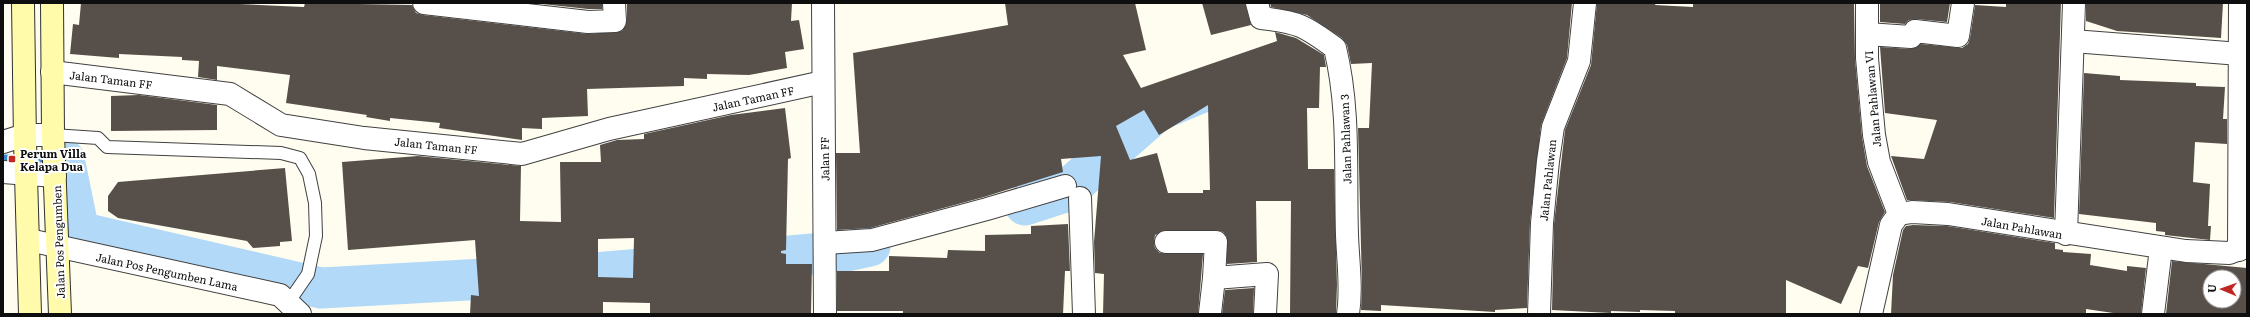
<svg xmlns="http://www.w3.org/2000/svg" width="2250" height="317" viewBox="0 0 2250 317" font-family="Literata,serif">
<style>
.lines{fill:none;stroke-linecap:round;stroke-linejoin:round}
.stream{stroke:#3789d1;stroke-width:7}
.river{stroke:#b2d9f8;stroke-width:41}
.building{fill:#57504a;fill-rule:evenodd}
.service-casing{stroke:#414141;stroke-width:14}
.minor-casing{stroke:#414141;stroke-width:24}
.tertiary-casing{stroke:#414141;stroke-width:24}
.secondary-casing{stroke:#303030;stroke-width:24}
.service{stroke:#fff;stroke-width:12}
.minor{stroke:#fff;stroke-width:22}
.tertiary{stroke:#fff;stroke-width:22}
.secondary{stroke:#fffbaa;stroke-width:22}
.poi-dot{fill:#c22622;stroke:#fff;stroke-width:1.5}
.labels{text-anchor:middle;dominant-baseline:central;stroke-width:4;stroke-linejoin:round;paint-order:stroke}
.street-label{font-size:11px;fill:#0e0e0e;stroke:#fff}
.poi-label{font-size:11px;font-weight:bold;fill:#0e0e0e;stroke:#fff;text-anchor:start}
</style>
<rect width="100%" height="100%" fill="#fffdef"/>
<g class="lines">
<path class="stream" d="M3,158L52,159"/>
<g class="river">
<path d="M64,159L79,232L321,288L595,273L847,251L870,246"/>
<path d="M1025,205L1065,192L1157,111L1200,93"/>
</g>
</g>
<g class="building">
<path d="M81,3H218L304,7L305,3L412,5L416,13L423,15L588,34L622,31L627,21V3H792L791,21L799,20L804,49L785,52L787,68L749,75L707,74V79L684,78V86L587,89L588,116L542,118V129L522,128V140L439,128L440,123L390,118V121L366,117L367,115L286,103L290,75L217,66V80L198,77L199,61L182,60V57L119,54V58L70,54L73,24L79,25Z"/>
<path d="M533,3H602V9H588Z"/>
<path d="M1005,3H1135L1146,50L1123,55L1141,88L1277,41L1275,32L1296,38L1324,55L1326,67H1320L1319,108H1307L1308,169H1334L1337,285L1336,314H1290L1291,201H1256L1257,262L1227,264V237L1223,232L1216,230H1166L1155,235L1154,242L1155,248L1160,253L1203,254L1198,314H1103L1104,274L1095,273L1094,242L1101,156L1061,159L1063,172L984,197L870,228L837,230L836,153H860L853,53L1008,25ZM1208,105L1210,190H1203V193H1168L1157,153L1130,160L1116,126L1144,110L1159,135Z"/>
<path d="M1202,3H1245L1251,25L1211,35Z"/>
<path d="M1270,3H1572L1567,58L1541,125L1530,222L1527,308L1495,310V312L1381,305V311L1361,310L1362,285L1358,128H1369L1372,63L1351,64L1347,45L1342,38L1307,15L1271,7Z"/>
<path d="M1597,3H1656L1655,5L1693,7V4L1854,3L1855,59L1862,137L1867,166L1885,212L1879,222L1868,268L1858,266L1841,304L1786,280V314H1675V311L1640,310V312L1611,311V313L1552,310L1554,224L1565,130L1591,65Z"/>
<path d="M1880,3H1950L1947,22L1916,19L1909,20L1905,24L1880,22Z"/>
<path d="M2006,3H2061L2054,218L1950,202L1907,200L1891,156L1924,159L1937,120L1885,113L1880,47L1911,49L1921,44L1962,48L1968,44L1970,38L1975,5L2006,7Z"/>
<path d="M2086,3H2223L2221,38L2117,31L2086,21Z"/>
<path d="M2084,73L2120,76V80L2196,83V86L2225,87L2223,119H2227V144L2195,142L2193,182L2210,184L2208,226H2211L2210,240L2165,235V232L2156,231V223L2079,214Z"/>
<path d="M139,95L217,105V130L111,131V96Z"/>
<path d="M785,108L791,158L788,159L786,250L781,251V253L786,254V264H812L811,314H650V303L603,302V314H470L471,295L479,296L475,240L348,250L342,162L418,156L521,166L520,221L561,222L560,162H601L600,145L617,140L644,139V134L731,115ZM634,238L633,278L598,277V239Z"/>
<path d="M285,168L292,241L280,242V246L253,248L247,241L118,218L108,211V196L118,182Z"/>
<path d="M1068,224L1070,271H1065L1063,314H903V311H837V271H889V256L947,258L948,250L985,251V235L1031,234V226Z"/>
<path d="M1913,225L1947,226L2055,243V249L2063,250V252L2091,254L2090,265L2127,271V266L2146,268L2141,314H2120L2086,309V314H1891L1893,275L1903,230L1906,226Z"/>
<path d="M2172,261L2247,268V314H2166ZM2210,277H2234V301H2210Z"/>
<path d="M1254,288L1253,314H1222L1225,290Z"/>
</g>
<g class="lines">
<g class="service-casing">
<path id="service" d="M53,135L98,138L107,147L281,153L300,158L309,174L315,203L316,236L308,274L288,303"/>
</g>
<g class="minor-casing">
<g id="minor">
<path d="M424,3L588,22L615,21L614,3"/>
<path d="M1257,3L1261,18C1299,22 1305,26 1335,48C1350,109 1345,173 1347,235C1348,262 1352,288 1348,314"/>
<path d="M1867,3V58L1874,135L1879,162L1899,214"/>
<path d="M1867,34L1911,37L1915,31L1958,36L1963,3"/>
<path d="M2073,41L2240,54"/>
<path d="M52,72L230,94L281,125L364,138L522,154L609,129L823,82"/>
<path d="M3,142L25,135H53"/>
<path d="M3,172L55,176"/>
<path d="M1080,198L1084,314"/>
<path d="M2066,234L2074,3"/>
<path d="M1166,242H1216L1214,278L1267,274L1265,314"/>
<path d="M825,243L872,240L987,209L1065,186"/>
<path d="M2239,250L2240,3"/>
<path d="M1210,313L1214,278"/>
<path d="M1539,314L1542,223L1548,161L1553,127L1579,61L1585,3"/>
<path d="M2153,314L2161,248"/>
</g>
</g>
<g class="tertiary-casing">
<g id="tertiary">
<path d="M823,3L825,314"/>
<path d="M29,240L280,295L300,314"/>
<path d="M1871,314L1891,225L1899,214L1912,212L1948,214L2186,251L2229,253L2247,246"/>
</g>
</g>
<g class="secondary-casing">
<g id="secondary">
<path d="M23,3L25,141L30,314"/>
<path d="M52,3L53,135L60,314"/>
</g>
</g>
<use href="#service" class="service"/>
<use href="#minor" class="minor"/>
<use href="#tertiary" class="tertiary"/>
<use href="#secondary" class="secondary"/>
</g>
<rect class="poi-dot" x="8" y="155" width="8" height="8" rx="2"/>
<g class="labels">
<g class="street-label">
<text transform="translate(111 79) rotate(7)">Jalan Taman FF</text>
<text transform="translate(753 98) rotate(-12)">Jalan Taman FF</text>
<text transform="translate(1872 99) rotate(-95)">Jalan Pahlawan VI</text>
<text transform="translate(1345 139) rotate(-92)">Jalan Pahlawan 3</text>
<text transform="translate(436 145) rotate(6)">Jalan Taman FF</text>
<text transform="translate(824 159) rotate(-91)">Jalan FF</text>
<text transform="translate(1547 180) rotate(-84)">Jalan Pahlawan</text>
<text transform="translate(2022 227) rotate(10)">Jalan Pahlawan</text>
<text transform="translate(58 242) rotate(-92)">Jalan Pos Pengumben</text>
<text transform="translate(167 271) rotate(12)">Jalan Pos Pengumben Lama</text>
</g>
<g class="poi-label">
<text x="20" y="153">Perum Villa<tspan x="20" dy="13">Kelapa Dua</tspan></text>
</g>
</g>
<rect width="2250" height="317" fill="none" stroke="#0e0e0e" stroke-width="8"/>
<g transform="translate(2222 289) rotate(272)"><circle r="19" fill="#ffffff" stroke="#9f9f9f"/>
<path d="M0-3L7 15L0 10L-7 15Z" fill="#c22622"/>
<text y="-6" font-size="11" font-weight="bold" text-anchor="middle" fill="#0e0e0e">U</text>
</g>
</svg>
